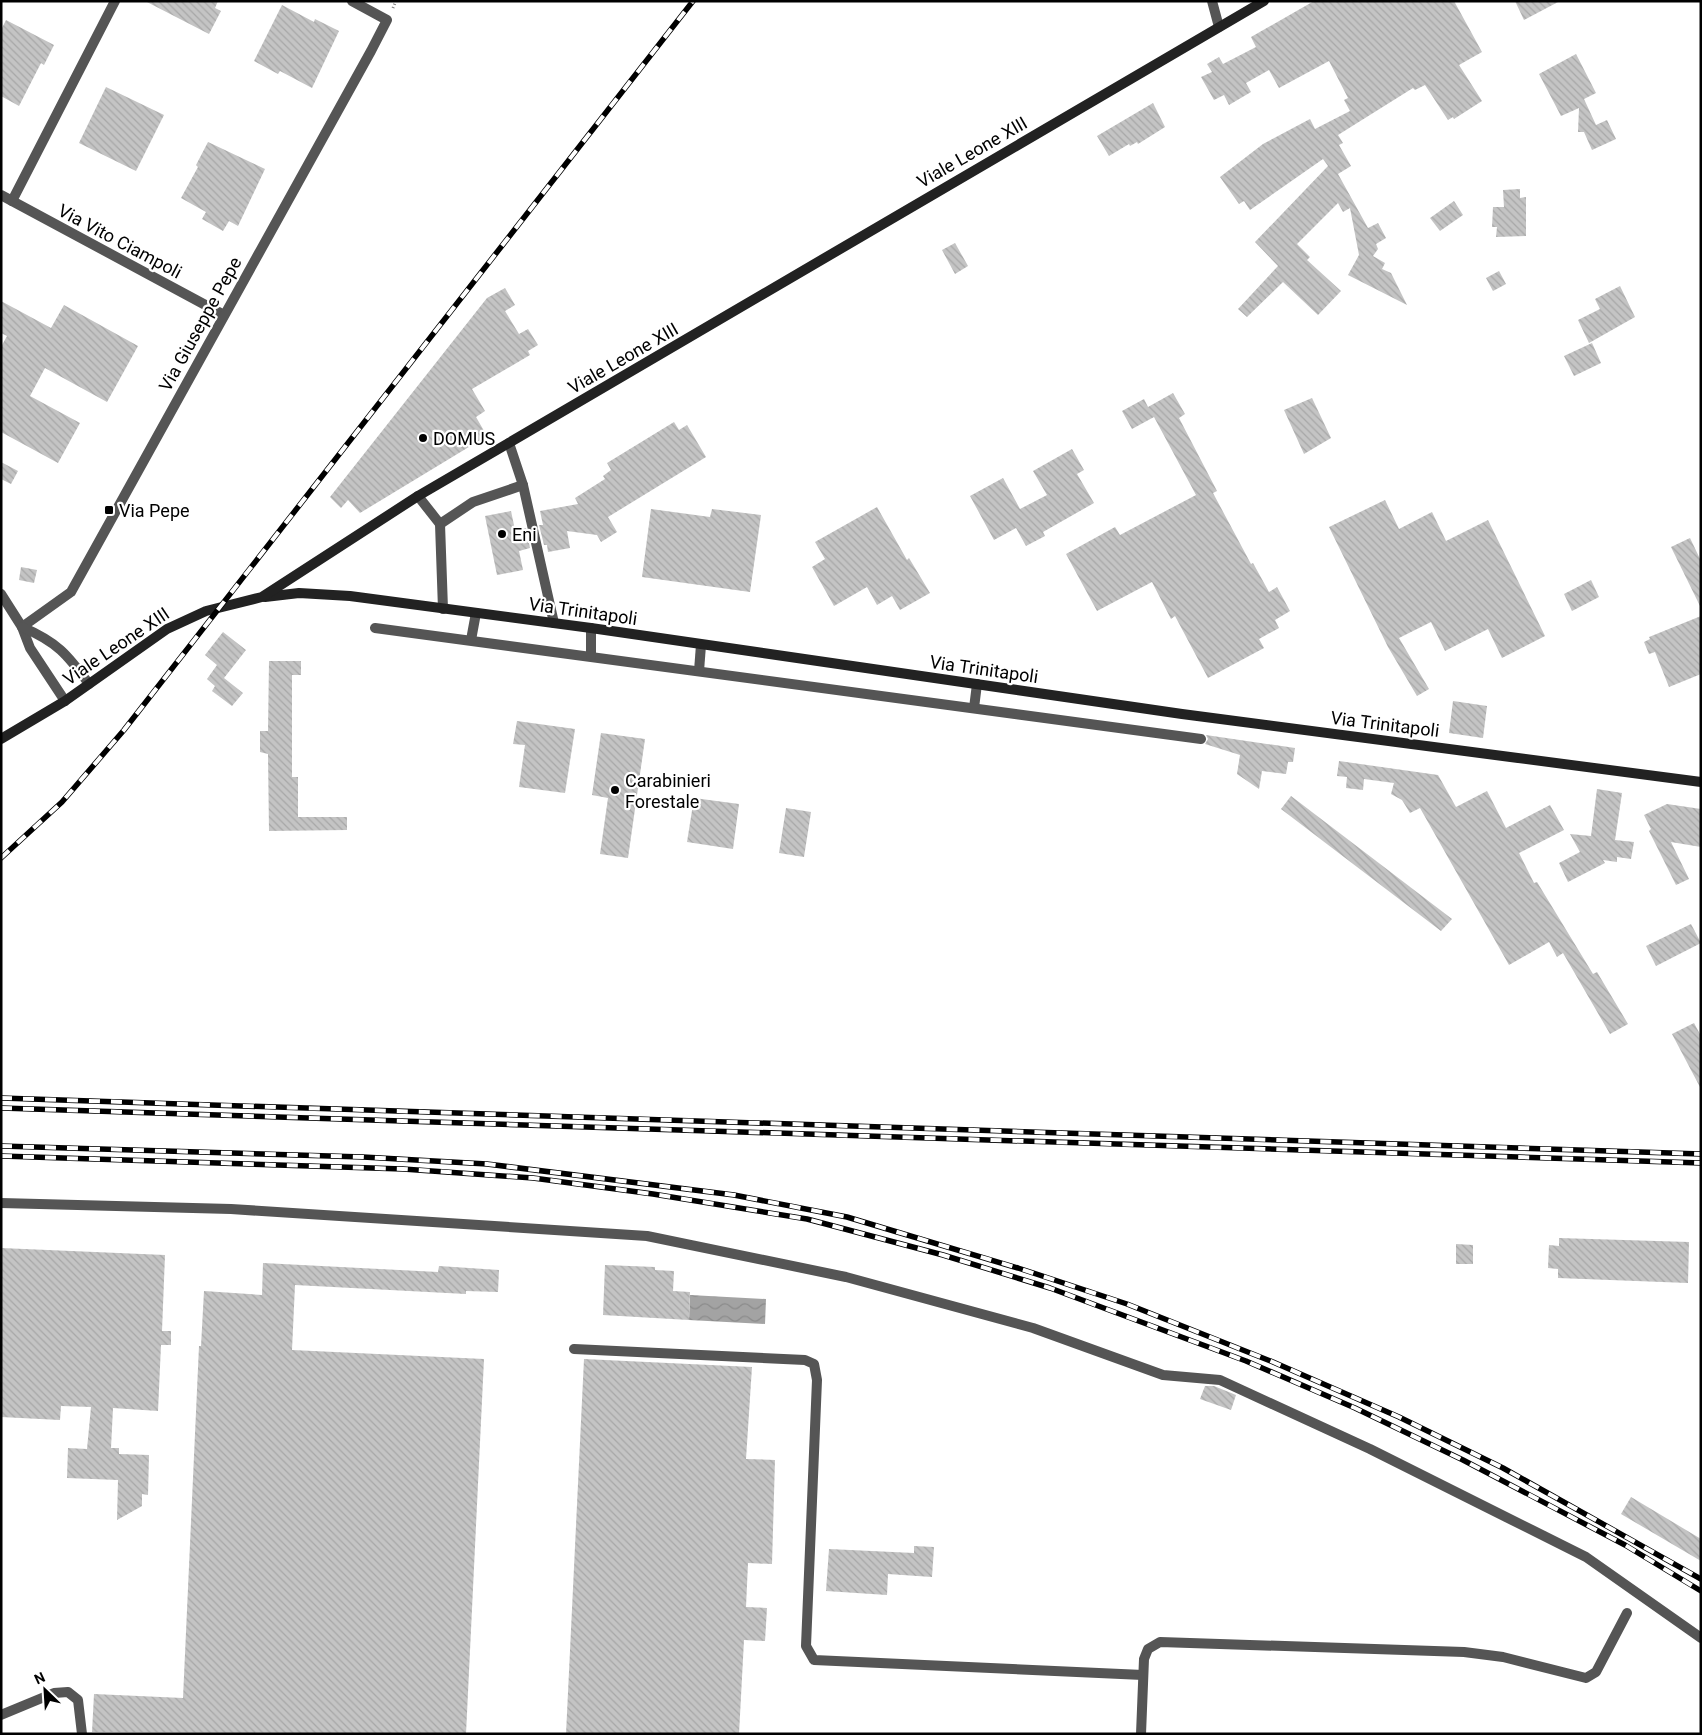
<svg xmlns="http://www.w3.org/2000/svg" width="1702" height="1735" viewBox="0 0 1702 1735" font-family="Roboto,sans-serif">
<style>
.water{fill:url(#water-waves)}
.building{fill:url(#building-back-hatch)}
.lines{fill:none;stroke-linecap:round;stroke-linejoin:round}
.path{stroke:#777;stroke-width:3;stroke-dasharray:1 2.5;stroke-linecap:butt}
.lane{stroke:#555;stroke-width:10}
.street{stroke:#555;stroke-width:10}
.secondary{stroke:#222;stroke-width:10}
.rail-casing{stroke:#000;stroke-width:5.5}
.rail{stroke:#fff;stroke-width:4;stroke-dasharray:11;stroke-linecap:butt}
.poi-dot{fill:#000;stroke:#fff;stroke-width:2}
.labels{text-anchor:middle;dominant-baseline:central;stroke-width:4.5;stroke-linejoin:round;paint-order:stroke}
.street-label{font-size:18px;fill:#000;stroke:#fff}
.poi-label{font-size:18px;fill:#000;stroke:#fff;text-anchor:start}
</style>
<defs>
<pattern id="water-waves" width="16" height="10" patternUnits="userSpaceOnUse" patternTransform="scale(1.25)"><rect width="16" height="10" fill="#a3a3a3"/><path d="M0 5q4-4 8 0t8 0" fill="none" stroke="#8b8b8b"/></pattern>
<pattern id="building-back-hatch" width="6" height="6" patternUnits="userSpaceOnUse" patternTransform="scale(1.25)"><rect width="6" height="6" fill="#c4c4c4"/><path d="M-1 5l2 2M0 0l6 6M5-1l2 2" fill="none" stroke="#a7a7a7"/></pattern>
</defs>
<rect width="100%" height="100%" fill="#fff"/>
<path class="water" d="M690,1295L766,1299L765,1324L689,1320Z"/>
<g class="building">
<path d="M145,1H218L215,8L221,11L209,34Z"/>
<path d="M1314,1H1454L1482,52L1459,65L1482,101L1454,119L1453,117L1448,120L1425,85L1415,90L1413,88L1338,135L1343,143L1339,145L1351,166L1338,174L1368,228L1378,223L1386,238L1376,244L1378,249L1373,256L1385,263L1382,269L1391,273L1407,305L1348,275L1359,255L1350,208L1343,212L1338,203L1297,244L1310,257L1307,260L1341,291L1318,315L1283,282L1247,317L1238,309L1278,266L1255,242L1328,166L1323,159L1250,210L1244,201L1239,204L1220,177L1263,144L1310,119L1315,129L1350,111L1344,100L1348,98L1329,61L1279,88L1269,70L1246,83L1251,92L1229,105L1224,95L1214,100L1201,77L1212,72L1207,64L1219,57L1223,64L1256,47L1251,37Z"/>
<path d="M1515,1H1560L1524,20Z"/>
<path d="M282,5L314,22L315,19L339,31L312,88L280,71L278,74L254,61Z"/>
<path d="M6,20L54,45L44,65L41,63L19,106L1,96V30Z"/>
<path d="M1576,54L1596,93L1584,99L1596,125L1607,120L1616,139L1592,150L1584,132H1578L1579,108L1561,116L1539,74Z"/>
<path d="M106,87L164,115L136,171L79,143Z"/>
<path d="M1153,103L1165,127L1138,144L1137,142L1130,146L1129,144L1109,156L1097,136Z"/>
<path d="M208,142L265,169L238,226L229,221L223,231L202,219L206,212L181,198L198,167L196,165Z"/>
<path d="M1520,189V198L1526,197V236L1496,237L1497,227H1492L1493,207H1504L1503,190Z"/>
<path d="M1454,201L1463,215L1440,231L1430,218Z"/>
<path d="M955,243L968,266L955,274L942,250Z"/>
<path d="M1499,271L1506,284L1493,291L1486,278Z"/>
<path d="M1620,286L1635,317L1589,343L1578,320L1600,309L1595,299Z"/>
<path d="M505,288L515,305L505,311L519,334L528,329L538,345L528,351L530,355L472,389L485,411L476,417L487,436L360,513L348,500L341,508L330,497L487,298Z"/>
<path d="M1,301L51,328L64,305L138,346L107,402L45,368L30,396L80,423L58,463L1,432V347L7,336L1,333Z"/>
<path d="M1592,343L1601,363L1574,376L1564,356Z"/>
<path d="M1173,393L1185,414L1179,418L1217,491L1213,493L1251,564L1253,563L1269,592L1277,587L1290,611L1275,620L1279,628L1259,639L1264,648L1208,678L1175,616L1171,619L1152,582L1097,611L1066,554L1115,527L1120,535L1196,495L1154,417L1132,429L1122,411L1144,399L1148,407Z"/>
<path d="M1312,398L1331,438L1304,454L1284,410Z"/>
<path d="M674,422L679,430L687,425L706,457L608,517L617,532L601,542L597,535L567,531L570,548L548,552L547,545H544L539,525H543L540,511L578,504L575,498L605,479L603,476L611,470L607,463Z"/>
<path d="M1072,449L1084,470L1077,474L1094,503L1043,532L1045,536L1026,546L1016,528L994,540L970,496L1003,478L1020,509L1047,495L1033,471Z"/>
<path d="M1,462L18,471L11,484L1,479Z"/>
<path d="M1385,500L1399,529L1432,512L1446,541L1488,520L1545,636L1502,658L1488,629L1445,651L1431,622L1399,638L1429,689L1417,696L1388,647L1329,527Z"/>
<path d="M877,507L907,560L909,558L930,593L900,610L892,596L877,605L867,587L834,606L812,567L825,559L815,542Z"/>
<path d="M651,509L710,517L712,509L761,515L750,592L642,577Z"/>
<path d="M511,511L515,530L526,528L530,548L519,551L523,570L497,575L485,516Z"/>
<path d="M1690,538L1701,561V608L1671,547Z"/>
<path d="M21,567L37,570L34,583L19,580Z"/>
<path d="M1591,580L1599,597L1572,611L1564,594Z"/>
<path d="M1701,616V674L1669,687L1655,652L1649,654L1644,642L1650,639L1649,637Z"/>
<path d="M223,632L246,650L224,678L243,693L232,706L212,691L215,686L207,679L217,665L205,655Z"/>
<path d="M269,661H301V675H292V777H298V817H347V830L269,831L268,754L260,752V731H268Z"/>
<path d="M1453,701L1487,706L1483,738L1449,733Z"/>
<path d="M517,721L575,729L565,793L519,787L525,745L513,744Z"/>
<path d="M601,733L645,739L628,858L600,854L608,798L592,795Z"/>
<path d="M1206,735L1295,748L1293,762H1288L1286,774L1262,771L1259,789L1237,774L1240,755L1205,744L1208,739Z"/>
<path d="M1339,761L1438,775L1456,807L1487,791L1506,828L1550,805L1564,830L1519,853L1534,883L1537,882L1593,974L1597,972L1628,1024L1610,1034L1563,953L1557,957L1549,942L1509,965L1420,808L1410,813L1402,800L1391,794L1394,783L1364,779L1363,790L1346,788L1347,777L1337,776Z"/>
<path d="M1597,789L1622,793L1615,840L1634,842L1631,859L1617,857V862L1603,860L1605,863L1568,882L1559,863L1580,852L1570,834L1591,836Z"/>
<path d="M1291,796L1367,854L1452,919L1441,931L1281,809Z"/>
<path d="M694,798L739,804L733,849L687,842Z"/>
<path d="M1667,804L1701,809V847L1671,842L1689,879L1676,885L1649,831L1651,829L1644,815Z"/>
<path d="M786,808L811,812L804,857L779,853Z"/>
<path d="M1691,924L1701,943L1656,966L1646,946Z"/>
<path d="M1694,1023L1701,1036V1089L1672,1034Z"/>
<path d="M1559,1238L1689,1242L1688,1283L1558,1278V1269L1548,1268L1549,1245L1559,1246Z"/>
<path d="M1456,1244L1473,1245V1264H1456Z"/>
<path d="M1,1248L165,1255L162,1331H171V1345H161L158,1411L113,1408L111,1448H119V1454L149,1455L148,1495L142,1494V1506L117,1520L118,1480L67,1478L68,1448L87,1449L91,1407L61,1406L60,1420L1,1417Z"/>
<path d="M263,1263L438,1272L439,1266L499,1270L498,1292L466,1291V1294L295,1285L292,1350L484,1359L466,1734L92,1732L94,1694L183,1698L199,1346H201L204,1291L262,1295Z"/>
<path d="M605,1265L655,1267V1270L674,1271L673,1291L690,1292L689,1320L603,1315Z"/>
<path d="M584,1359L752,1367L746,1459L775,1460L772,1564L748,1563L746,1607L767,1608L765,1641L744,1640L739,1734H566Z"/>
<path d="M1205,1386H1214L1236,1395L1231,1410L1200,1399Z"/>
<path d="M1631,1497L1701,1539V1561L1621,1514Z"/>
<path d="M914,1546L934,1547L932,1577L888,1574L887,1595L826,1591L829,1549L914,1553Z"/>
</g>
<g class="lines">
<path class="path" d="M393,8L396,1"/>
<g class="lane">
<path d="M509,443L523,485L554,623"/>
<path d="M418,496L440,524L443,609"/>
<path d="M440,524L473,502L523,485"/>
<path d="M375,628L1201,739"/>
<path d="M471,640L476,613"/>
<path d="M591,656V628"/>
<path d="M699,671L701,645"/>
<path d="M974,708L977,684"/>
<path d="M1,1203L231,1209L647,1236L846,1277L1033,1328L1163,1375L1220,1380L1370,1449L1586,1557L1701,1638"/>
<path d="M574,1349L805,1360L814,1364L817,1380L806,1646L814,1660L1143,1675"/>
<path d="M1,1715L54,1693L68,1692L78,1700L82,1734"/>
<path d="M1141,1734L1144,1659L1148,1649L1160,1642L1464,1652L1503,1657L1586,1678L1596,1672L1627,1613"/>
</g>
<g class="street">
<path d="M1212,1L1219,27"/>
<path d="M1,195L224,315"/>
<path d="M12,201L115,1"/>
<path d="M1,594L22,627L30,648L65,701"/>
<path d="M22,627L71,592L371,51L387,20L352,1"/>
<path d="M22,627C57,642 67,654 89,684"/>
</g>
<g class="secondary">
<path d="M265,597L299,593L350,596L591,628L1182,714L1701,782"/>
<path d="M1,739L65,701L167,629L206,611L262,597L418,496L1264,1"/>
</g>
<g class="rail-casing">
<g id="rail">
<path d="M1,858L62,802L124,730L693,1"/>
<path d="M1,1098L1701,1154"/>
<path d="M1,1108L1701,1163"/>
<path d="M1,1146L363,1157L487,1164L734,1195L847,1217L1018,1268L1127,1304L1273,1362L1399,1417L1503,1468L1701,1579"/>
<path d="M1,1156L403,1169L533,1178L653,1194L807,1219L943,1255L1050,1288L1246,1361L1355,1408L1463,1460L1625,1545L1701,1591"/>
</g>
</g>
<use href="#rail" class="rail"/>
</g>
<g class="poi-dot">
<circle cx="423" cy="438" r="5"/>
<rect x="104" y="505" width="10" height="10" rx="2.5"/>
<circle cx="502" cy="534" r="5"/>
<circle cx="615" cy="790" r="5"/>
</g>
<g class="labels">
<g class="street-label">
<text transform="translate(972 152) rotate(-30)">Viale Leone XIII</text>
<text transform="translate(120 241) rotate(28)">Via Vito Ciampoli</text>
<text transform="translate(200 324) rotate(-61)">Via Giuseppe Pepe</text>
<text transform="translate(623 358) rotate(-30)">Viale Leone XIII</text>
<text transform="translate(583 611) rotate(8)">Via Trinitapoli</text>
<text transform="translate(116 646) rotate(-34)">Viale Leone XIII</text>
<text transform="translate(984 669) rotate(8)">Via Trinitapoli</text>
<text transform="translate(1385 724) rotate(7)">Via Trinitapoli</text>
</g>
<g class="poi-label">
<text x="433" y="438">DOMUS</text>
<text x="119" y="510">Via Pepe</text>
<text x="512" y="534">Eni</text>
<text x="625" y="780">Carabinieri<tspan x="625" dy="21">Forestale</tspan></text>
</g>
</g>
<rect width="1702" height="1735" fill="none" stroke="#000000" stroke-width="5"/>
<g transform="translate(45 1690) rotate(335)" stroke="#ffffff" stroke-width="4" paint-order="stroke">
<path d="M0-4L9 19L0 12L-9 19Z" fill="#000000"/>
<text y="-8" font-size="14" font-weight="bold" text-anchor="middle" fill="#000000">N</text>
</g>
</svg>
